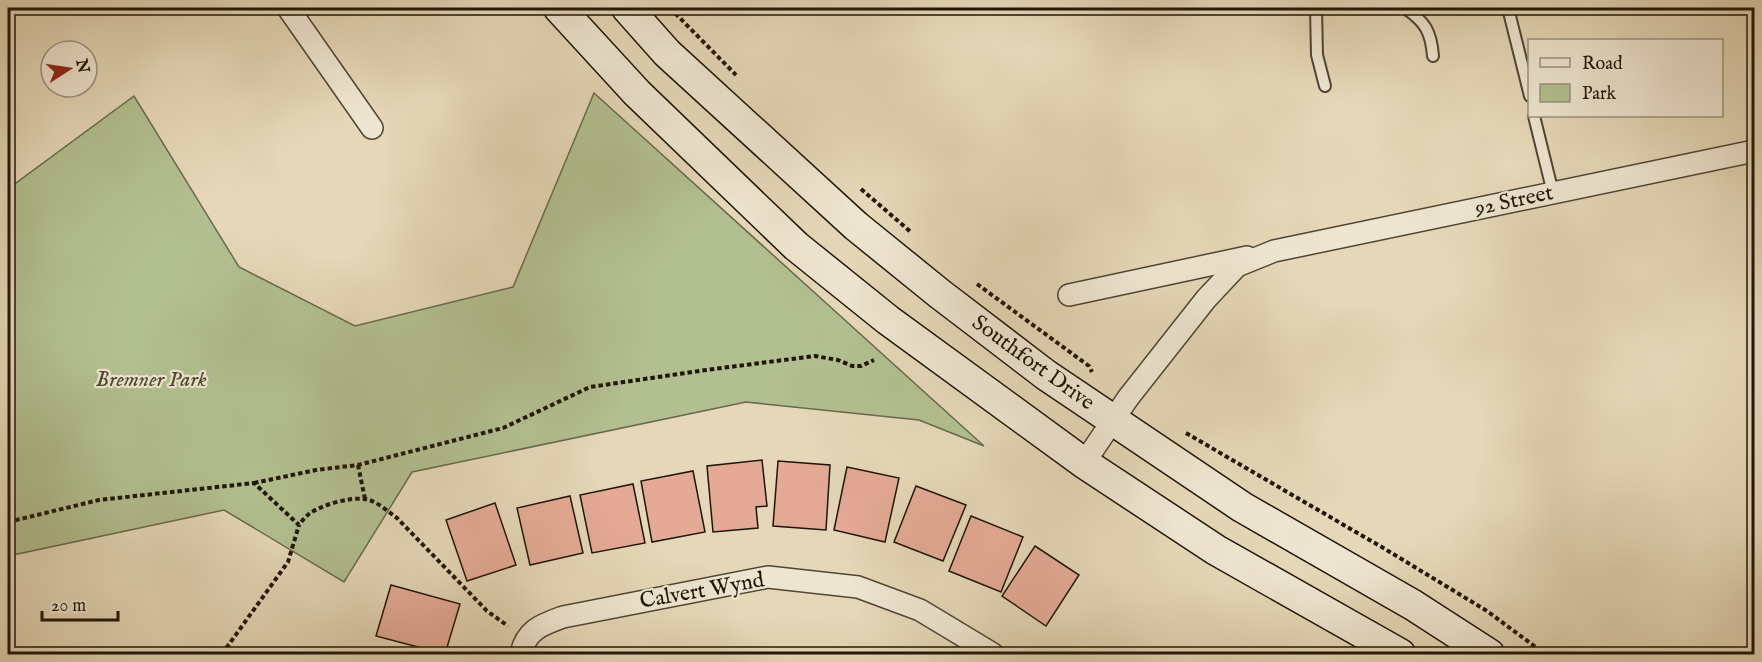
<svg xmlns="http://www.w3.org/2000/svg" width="1762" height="662" viewBox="0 0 1762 662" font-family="'IM FELL English',serif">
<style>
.green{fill:#b2bf90;stroke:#686a4c;stroke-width:1.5}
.building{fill:#e5aa96;stroke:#1f1609;stroke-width:1.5}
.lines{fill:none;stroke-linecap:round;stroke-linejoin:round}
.lane-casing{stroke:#504634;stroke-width:14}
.street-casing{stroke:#504634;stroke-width:24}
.secondary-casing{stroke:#1f1609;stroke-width:33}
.path{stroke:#1f1609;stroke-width:4;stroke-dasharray:4.5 3;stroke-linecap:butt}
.lane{stroke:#eee5d0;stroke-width:10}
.street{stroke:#eee5d0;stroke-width:21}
.secondary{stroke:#eee5d0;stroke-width:30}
.labels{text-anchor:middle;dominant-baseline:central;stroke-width:4.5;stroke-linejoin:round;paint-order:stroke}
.street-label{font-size:22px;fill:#1f1609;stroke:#eee5d0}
.park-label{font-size:22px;font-style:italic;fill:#4b4932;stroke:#eee5d0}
</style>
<rect width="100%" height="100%" fill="#e5d7b7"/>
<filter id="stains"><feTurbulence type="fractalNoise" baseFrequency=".00333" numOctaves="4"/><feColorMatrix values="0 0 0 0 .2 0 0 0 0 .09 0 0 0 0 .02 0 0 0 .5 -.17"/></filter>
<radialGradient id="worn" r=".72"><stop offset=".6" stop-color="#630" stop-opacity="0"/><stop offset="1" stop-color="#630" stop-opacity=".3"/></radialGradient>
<path class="green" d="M594,93L984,446L919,420L746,402L412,472L344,582L224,510L8,556V189L134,96L239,267L355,326L513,287Z"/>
<g class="building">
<path d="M762,460L767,506L756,507L758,528L713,532L707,466Z"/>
<path d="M778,461L830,465L826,530L773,526Z"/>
<path d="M847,467L899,478L885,542L834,530Z"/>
<path d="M693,471L705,532L652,542L641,481Z"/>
<path d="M633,484L645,543L592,553L580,495Z"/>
<path d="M916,486L966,505L943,561L894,542Z"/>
<path d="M570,496L583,553L530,565L517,508Z"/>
<path d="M495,503L516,565L467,581L446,520Z"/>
<path d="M971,516L1023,537L1001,592L949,571Z"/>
<path d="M1035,546L1079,575L1046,626L1002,596Z"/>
<path d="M391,585L460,604L445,654L376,636Z"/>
</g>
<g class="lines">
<g class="lane-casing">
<g id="lane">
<path d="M1316,8L1317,55L1325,86"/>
<path d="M1405,8C1425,22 1431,31 1433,56"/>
<path d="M1508,8L1530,96"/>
<path d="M1534,116L1553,193"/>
</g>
</g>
<g class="street-casing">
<g id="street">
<path d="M288,8L372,128"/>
<path d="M1069,295L1247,257"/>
<path d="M1084,463L1128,398L1206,299L1237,266L1274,251L1754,151"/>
<path d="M521,654C526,630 541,625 563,617L768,577L858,587L920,610L993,654"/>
</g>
</g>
<g class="secondary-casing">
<g id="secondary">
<path d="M559,8L637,93L796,246L888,320L1084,463L1216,550L1400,654"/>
<path d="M627,8L667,53L856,226L940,294L1046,375L1242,507L1413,605L1489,654"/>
</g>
</g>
<g class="path">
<path d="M670,8L736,75"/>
<path d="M861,189L912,233"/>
<path d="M977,284L1089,366L1092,372"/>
<path d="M1186,433L1385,549L1487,611L1545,654"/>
<path d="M358,465L365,499"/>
<path d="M254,483L316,470L358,465L503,428L590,387L706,370L815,356L838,360L852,366H861L874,360"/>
<path d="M8,522L99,500L254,483L299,525C302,521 305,517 309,514C321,505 349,497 364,499C376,500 387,511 397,518L487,611L508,626"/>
<path d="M222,654L288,562L299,525"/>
</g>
<use href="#lane" class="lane"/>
<use href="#street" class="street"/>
<use href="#secondary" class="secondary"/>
</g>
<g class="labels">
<g class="street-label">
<text transform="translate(1514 201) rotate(-12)">92 Street</text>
<text transform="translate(1033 363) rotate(36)">Southfort Drive</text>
<text transform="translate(702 591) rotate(-10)">Calvert Wynd</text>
</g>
<g class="park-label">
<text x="151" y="380">Bremner Park</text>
</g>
</g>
<rect width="1762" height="662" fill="none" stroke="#e5d7b7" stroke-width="30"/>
<rect x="9" y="9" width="1744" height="644" fill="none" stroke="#1f1609" stroke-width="3"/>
<rect x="15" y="15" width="1732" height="632" fill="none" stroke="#1f1609" stroke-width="1.5"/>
<rect x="1528" y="39" width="195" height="78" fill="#eee5d0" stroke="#9b9280" stroke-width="1.5"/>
<rect x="1540" y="58" width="30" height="9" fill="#eee5d0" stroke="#9b9280" stroke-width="1.5"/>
<text x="1582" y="69" font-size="18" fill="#1f1609">Road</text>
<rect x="1540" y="84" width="30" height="18" fill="#b2bf90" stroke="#9b9280" stroke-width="1.5"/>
<text x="1582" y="99" font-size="18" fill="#1f1609">Park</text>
<g transform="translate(69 69) rotate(78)"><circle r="28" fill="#eee5d0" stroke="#9b9280" stroke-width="1.5"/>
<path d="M0-4.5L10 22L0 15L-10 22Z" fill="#8f2418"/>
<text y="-9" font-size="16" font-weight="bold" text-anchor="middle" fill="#1f1609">N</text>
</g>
<path d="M42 611v9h76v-9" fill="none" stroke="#1f1609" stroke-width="3"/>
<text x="51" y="611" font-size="18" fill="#1f1609" stroke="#eee5d0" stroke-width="4.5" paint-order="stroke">20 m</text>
<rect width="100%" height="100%" filter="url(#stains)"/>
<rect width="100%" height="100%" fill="url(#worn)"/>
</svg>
